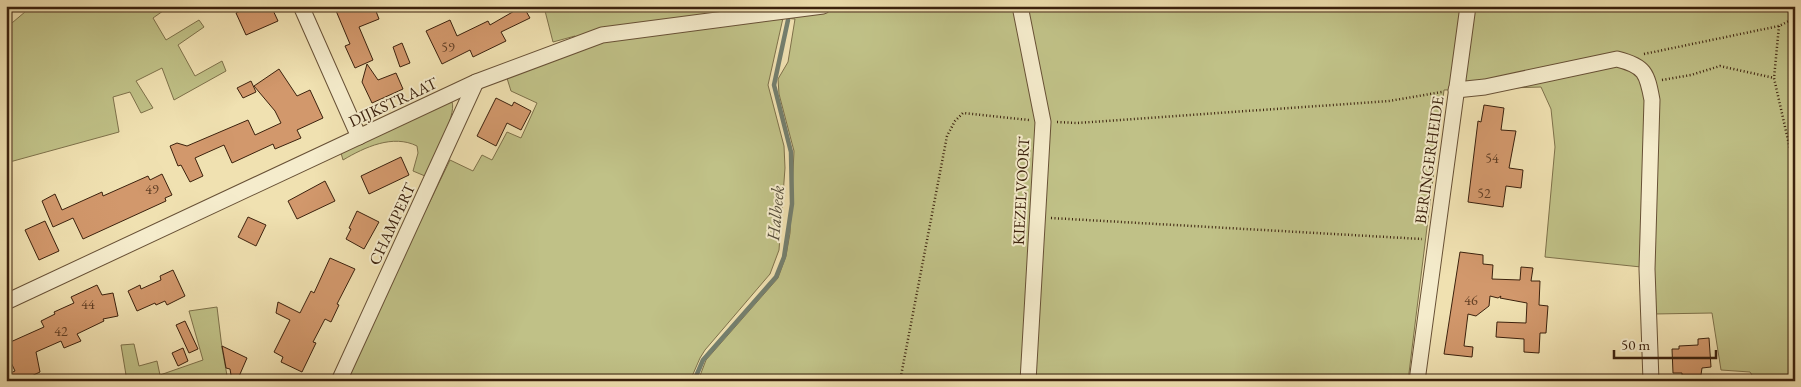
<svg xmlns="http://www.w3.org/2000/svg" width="1801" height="387" viewBox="0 0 1801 387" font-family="'EB Garamond',serif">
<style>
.green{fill:#c0c187;stroke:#7e714a}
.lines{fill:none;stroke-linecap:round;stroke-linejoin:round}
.stream{stroke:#747f6e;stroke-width:4.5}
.building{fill:#d2986c;stroke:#3b210d}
.minor-casing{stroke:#685136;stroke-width:17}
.path{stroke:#3b210d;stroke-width:2.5;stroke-dasharray:1 2.5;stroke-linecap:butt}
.minor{stroke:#f5eccc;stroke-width:15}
.labels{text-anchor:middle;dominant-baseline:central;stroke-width:4;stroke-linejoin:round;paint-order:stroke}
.number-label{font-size:14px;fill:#613f25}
.street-label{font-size:16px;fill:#3b210d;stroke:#f5eccc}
.water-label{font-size:18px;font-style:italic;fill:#58503d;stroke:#f5eccc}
</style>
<rect width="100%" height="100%" fill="#f0e1b1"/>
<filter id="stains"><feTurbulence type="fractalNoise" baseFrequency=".004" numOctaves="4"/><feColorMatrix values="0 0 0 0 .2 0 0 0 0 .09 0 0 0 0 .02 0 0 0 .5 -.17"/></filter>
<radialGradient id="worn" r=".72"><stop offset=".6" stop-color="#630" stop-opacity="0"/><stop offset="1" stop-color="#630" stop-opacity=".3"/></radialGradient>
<g class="green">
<path d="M32,6H170L153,18L166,40L199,20L204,27L178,45L195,76L222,61L226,71L174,100L162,68L136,81L153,108L141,113L130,92L113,97L119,132L6,163V28Z"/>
<path d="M545,6H1795V381H1756L1750,372L1721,370L1712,313L1654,314L1641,267L1545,257L1555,147L1551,109L1541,87L1444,90L1408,381H698L706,360L778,278L786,256L790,233L794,151L779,94L778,79L788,62L795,19L783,18L768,85L784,146L785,168L779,250L770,274L705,350L700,358L690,381H343L450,160L473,171L482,155L492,160L507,132L521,138L537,103L511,91L506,75L579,51L575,36L553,42L544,7Z"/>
<path d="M452,102C457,115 432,162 425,176L413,171L418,153L417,146C393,134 365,147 343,160L341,153L444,104Z"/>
<path d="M217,307L222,348L228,381H127L121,345L134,344L139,366L157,361L160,375L203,360L189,311Z"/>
</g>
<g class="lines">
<path class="stream" d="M694,381L703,360L776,277L784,257L792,204L791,152L774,85L788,20"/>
</g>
<g class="building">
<path d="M250,6H271L278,21L246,35L236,13Z"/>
<path d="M334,6H374L379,19L359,27L373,60L355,68L345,46L350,44Z"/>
<path d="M523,6L530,18L501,32L506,41L473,57L470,50L442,64L426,31L450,20L457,36L488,21L490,25Z"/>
<path d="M402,43L410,63L400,67L393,47Z"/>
<path d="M367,64L378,80L396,73L403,89L372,103L362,82Z"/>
<path d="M279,69L297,96L310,90L323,118L297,130L301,138L275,149L273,144L232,163L224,145L206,153L195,158L203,176L190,182L181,165L178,166L170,146L177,143L187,146L248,120L255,135L281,123L275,111L254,86Z"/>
<path d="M251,81L256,92L243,98L237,88Z"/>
<path d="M496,98L512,106L514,102L531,111L521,130L507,123L496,146L477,136Z"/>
<path d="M1484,105L1504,108L1501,130L1516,131L1509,168L1523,170L1521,188L1506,186L1503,207L1468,202L1478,121L1481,122Z"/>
<path d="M401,157L409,175L369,194L361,176Z"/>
<path d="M162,174L172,195L165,198L166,201L83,239L73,218L53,227L42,201L55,194L62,210L102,192L103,196L148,176L150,180Z"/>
<path d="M325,181L335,201L297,219L288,201Z"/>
<path d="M357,211L379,222L364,249L346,239L351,229L349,228Z"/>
<path d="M248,217L266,225L256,246L238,237Z"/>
<path d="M45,221L59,251L39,260L25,230Z"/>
<path d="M1460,252L1483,255V264L1493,265L1492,279L1520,280L1521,267L1533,268L1531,281H1540L1539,305L1548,306L1546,333H1540L1539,353L1524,352V339L1496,337L1497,322L1526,323L1527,303L1500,298L1501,296L1498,298L1490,296L1489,306L1476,316L1468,314L1464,346L1473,347L1472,357L1444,354Z"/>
<path d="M330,258L355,269L337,304L339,305L331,322L325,319L313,342L316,343L302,372L281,362L283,357L274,352L290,320L276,313L278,302L300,313L311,291L314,293Z"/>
<path d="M173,270L185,296L167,305L165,301L156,305L155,303L137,311L128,291L140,285L141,289L161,280L160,276Z"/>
<path d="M97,285L102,295L113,293L118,316L103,319L104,321L77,334L81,341L64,348L61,341L36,352L40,372L21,381H6V375L15,371L6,352V344L44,327L41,321L55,314L54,312L74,303L71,297Z"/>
<path d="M185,321L198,349L189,353L176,325Z"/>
<path d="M1709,338L1711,367L1702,368L1701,375H1682V373H1673L1672,349H1679V346L1698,345V339Z"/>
<path d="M222,346L247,358L237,381H232L230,369L226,368Z"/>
<path d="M183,348L188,361L178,366L172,353Z"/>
</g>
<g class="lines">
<g class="minor-casing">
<g id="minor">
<path d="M301,6L359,137"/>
<path d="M1020,6L1043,122L1028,381"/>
<path d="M1456,90L1485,87L1617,59C1645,66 1647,73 1652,100L1647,269L1651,381"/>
<path d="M6,302L476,82L602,35L823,6"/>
<path d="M339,381L476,82"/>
<path d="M1417,381L1468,6"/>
</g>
</g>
<g class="path">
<path d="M1779,26L1774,78L1790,149L1795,181"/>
<path d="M1644,54L1779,26L1795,18"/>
<path d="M1662,80L1691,75L1720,66L1774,78"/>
<path d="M1057,122L1077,123L1389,101L1442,92"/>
<path d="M1051,218L1422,239"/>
<path d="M900,381L947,136L955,121L963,113L1029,120"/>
</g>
<use href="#minor" class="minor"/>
</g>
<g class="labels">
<g class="number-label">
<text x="448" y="47">59</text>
<text x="1492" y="158">54</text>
<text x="152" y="189">49</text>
<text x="1484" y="193">52</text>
<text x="1471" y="300">46</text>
<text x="88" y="304">44</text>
<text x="61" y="331">42</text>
</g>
<g class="street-label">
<text transform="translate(393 102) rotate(-25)">DIJKSTRAAT</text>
<text transform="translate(1429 160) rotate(-82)">BERINGERHEIDE</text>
<text transform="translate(1021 191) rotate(-87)">KIEZELVOORT</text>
<text transform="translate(392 224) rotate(-65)">CHAMPERT</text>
</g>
<g class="water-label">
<text transform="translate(775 213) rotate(-85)">Halbeek</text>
</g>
</g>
<rect width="1801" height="387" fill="none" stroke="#f0e1b1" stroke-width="25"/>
<rect x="8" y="8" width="1786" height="372" fill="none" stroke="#3b210d" stroke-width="2.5"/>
<rect x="12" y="12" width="1776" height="362" fill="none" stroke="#3b210d"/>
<path d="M1614 350v8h102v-8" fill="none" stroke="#3b210d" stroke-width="2.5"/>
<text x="1621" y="350" font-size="15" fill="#3b210d" stroke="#f5eccc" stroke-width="4" paint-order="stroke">50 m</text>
<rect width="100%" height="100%" filter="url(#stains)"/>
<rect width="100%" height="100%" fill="url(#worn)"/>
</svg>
